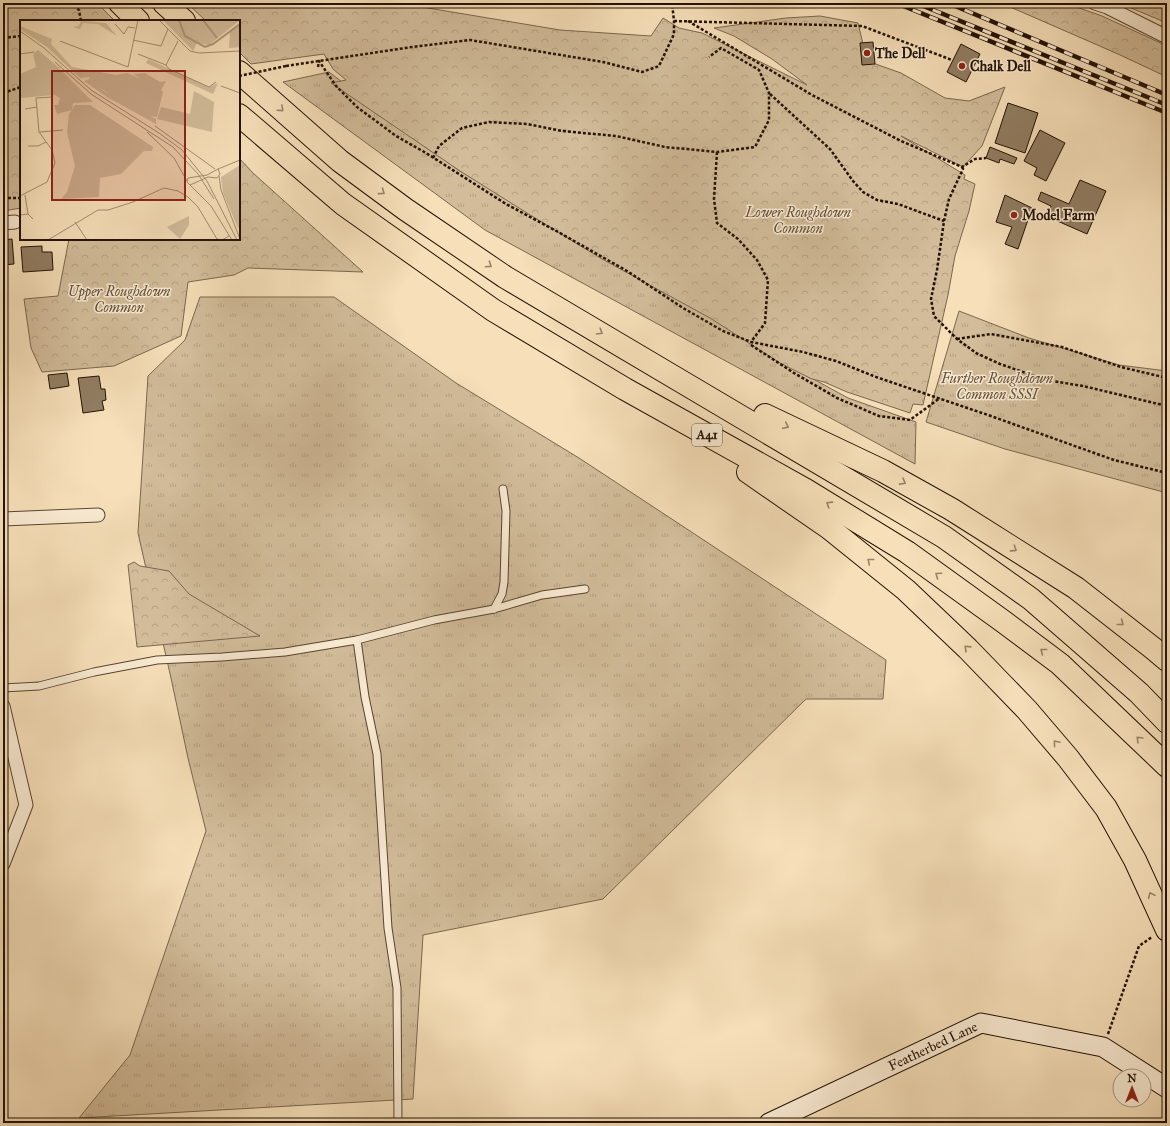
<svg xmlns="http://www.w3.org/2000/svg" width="1170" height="1126" viewBox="0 0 1170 1126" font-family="'IM FELL Great Primer',serif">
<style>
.grass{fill:url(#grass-tufts);stroke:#7a674e}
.forest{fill:url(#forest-crowns);stroke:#7a674e}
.building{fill:#917d62;stroke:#231203}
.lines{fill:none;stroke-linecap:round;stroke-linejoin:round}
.lane-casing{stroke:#584530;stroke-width:9}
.street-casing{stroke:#584530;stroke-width:15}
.secondary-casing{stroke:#231203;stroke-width:21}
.highway-casing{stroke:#231203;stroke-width:24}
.path{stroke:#231203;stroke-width:2.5;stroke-dasharray:3 2;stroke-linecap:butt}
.lane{stroke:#f9ead2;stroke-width:7}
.street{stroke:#f9ead2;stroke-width:13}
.secondary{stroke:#f9ead2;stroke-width:19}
.highway{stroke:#f6dfb9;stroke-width:22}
.rail-casing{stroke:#231203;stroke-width:4.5}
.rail{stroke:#f9ead2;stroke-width:3;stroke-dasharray:9;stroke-linecap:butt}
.path-bridge{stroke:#231203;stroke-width:2.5;stroke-dasharray:3 2;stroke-linecap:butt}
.oneway{stroke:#978367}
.poi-dot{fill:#8f2418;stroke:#f9ead2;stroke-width:1.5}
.labels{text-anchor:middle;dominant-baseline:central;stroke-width:3;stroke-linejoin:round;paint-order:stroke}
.shield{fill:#f9ead2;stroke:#635341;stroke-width:1}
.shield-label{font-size:13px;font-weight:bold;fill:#231203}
.poi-label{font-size:14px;font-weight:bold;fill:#231203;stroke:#f9ead2;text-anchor:start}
.park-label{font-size:14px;font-style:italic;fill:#604e38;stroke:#f9ead2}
.street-label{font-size:14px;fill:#231203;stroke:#f9ead2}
.inset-river{fill:none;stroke:#ae997b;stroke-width:2}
.inset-road{fill:none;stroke:#a28d70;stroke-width:1}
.view{fill:#8f2418;fill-opacity:0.15;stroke:#8f2418;stroke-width:2}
.inset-edge{fill:none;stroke:#231203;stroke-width:2}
</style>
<defs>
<pattern id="grass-tufts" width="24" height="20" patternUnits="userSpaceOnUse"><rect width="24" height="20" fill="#d2bc9a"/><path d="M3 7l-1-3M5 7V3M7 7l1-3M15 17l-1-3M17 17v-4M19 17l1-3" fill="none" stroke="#b4a183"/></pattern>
<pattern id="forest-crowns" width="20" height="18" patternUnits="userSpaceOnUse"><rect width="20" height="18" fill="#d2bc9a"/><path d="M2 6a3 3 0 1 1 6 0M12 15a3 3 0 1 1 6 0" fill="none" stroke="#b4a183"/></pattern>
</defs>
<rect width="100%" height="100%" fill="#f6dfb9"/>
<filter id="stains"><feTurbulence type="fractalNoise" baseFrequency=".005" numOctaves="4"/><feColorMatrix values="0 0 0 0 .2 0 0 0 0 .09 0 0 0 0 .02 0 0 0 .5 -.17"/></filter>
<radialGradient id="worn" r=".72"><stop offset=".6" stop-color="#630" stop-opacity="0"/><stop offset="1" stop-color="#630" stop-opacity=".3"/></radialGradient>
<g class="grass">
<path d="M329,72L458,170L631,267L786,364L848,398L916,422L915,464L485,230L283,82Z"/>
<path d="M200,297H334L456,383L579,458L886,660L883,699H806L603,899L423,935L413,1099L79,1118L130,1055L206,831L188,758L171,678L138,533L148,376L185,340Z"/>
<path d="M959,311L1029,338L1119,365L1167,371V493L1005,449L926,422Z"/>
</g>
<g class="forest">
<path d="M3,3H97L115,21H21V208L3,211Z"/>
<path d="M187,3H398L560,30L651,36L663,18L679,28L702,33L807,85L772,59L734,36L714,28L786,18L820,16L858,23L867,61L901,73L945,98L969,101L1005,87L982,146L963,167L901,136L965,175L964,179L975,184L969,211L955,256L948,295L923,405L913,404L910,413L847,392L824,382L812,379L780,363L710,318L602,259L527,213L460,171L331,83L346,80L333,69L324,54L251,64L239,52V21H206Z"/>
<path d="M1001,3H1065L1102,16L1167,46V77L1118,54Z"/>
<path d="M1119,3H1151L1167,10V23Z"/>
<path d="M239,158L253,173L363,272L248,268L234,275L188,282L181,336L114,366L42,372L31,348L24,299L58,296L69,239H239Z"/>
<path d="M134,562L140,566L169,571L189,594L260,636L137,647L128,565Z"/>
</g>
<g class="building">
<path d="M873,42L875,64L862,65L860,43Z"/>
<path d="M961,44L980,54L966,82L947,72Z"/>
<path d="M1008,103L1038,113L1025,153L995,143Z"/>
<path d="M1040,130L1065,143L1046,181L1034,175L1037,168L1024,161Z"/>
<path d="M990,147L1017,158L1014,164L1000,159L999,163L986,158Z"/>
<path d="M1080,180L1106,191L1087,234L1046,216L1051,206L1038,200L1041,192L1069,204Z"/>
<path d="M1005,195L1032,208L1018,249L1005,244L1012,227L996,222Z"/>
<path d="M12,239L14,264L3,265V240Z"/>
<path d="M42,246V252H52L53,270L23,272L21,247Z"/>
<path d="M67,373L69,386L50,389L48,375Z"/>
<path d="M99,376L101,389H105L106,400L102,401L104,410L83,413L78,378Z"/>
</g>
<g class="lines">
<g class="lane-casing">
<g id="lane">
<path d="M494,609L502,594L504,582L506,511L503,489"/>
<path d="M357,640L434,620L494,609L542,595L585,589"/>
<path d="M3,688L39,686L94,672L157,660L222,657L285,652L357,640L365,697L377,754L388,928L397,988L398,1123"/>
</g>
</g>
<g class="street-casing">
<g id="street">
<path d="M1095,3L1107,7L1167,37"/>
<path d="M3,223L15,222"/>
<path d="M3,519L98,515"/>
<path d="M3,706L26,805L3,864"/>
</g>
</g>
<g class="secondary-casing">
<g id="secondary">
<path id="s1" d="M769,1123L981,1023L1103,1047L1167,1088"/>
</g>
</g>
<g class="highway-casing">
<g id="highway">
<path d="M120,3L138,21"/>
<path d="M164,3L184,21"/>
<path d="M239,72L340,161L405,209L505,277L944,537L1031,599L1139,693L1167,722"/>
<path d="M239,115L343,204L493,310L625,389L806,490L907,552L1004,622L1060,664L1167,766"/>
<path d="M765,415L883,471L951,509L1076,588L1154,649L1167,660"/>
<path d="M748,472L829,528L906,590L968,649L1027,710L1068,758L1106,808L1135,860L1167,930"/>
</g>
</g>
<g class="path">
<path d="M69,3L79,10L81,21"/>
<path d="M674,21L862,26L952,60"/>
<path d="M688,21L812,95L901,141L962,167L975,159L986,158"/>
<path d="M3,38L21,36"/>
<path d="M286,66L412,47L470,40L603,62L642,72L659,66L674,34V21L672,3"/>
<path d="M318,67L319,61L336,86L357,107L396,136L426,153L506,204L560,233L627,271L683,308L723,331L751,342L803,352L836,361L876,377L988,415L1114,460L1167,473"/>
<path d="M3,93L21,87"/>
<path d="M770,94L830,149L853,181L863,192L877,200L898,204L944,221"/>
<path d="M717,152L714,199L717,223L738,239L757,260L768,280L765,323L751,342"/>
<path d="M433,158L439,146L462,128L489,122L527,124L562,131L616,136L665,147L717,152L755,147L769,120V93L759,70L721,48L709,57"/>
<path d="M962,167L963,169L949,199L944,221L937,270L931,299L934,316L957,339L976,353L1000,364L1046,380L1083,386L1167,406"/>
<path d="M3,198H21"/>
<path d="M957,339L991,334L1062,347L1121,367L1167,378"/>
<path d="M751,345L794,373L837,398L879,416L910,420L940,398"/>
<path d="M1108,1034L1139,946L1152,937"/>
</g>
<use href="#lane" class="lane"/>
<use href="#street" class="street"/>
<use href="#secondary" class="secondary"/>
<use href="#highway" class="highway"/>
<g class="rail-casing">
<g id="rail">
<path d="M896,3L1167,113"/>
<path d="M916,3L1167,105"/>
<path d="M948,3L1167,95"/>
</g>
</g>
<use href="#rail" class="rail"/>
<path class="path-bridge" d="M239,76L286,66"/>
</g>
<defs><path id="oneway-chevron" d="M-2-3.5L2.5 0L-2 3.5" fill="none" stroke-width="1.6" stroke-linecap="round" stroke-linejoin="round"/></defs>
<g class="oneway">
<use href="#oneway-chevron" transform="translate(281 109) rotate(42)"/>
<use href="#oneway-chevron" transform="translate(382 192) rotate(36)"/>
<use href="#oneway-chevron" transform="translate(489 265) rotate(34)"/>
<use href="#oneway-chevron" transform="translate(600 332) rotate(31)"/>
<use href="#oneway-chevron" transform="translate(786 426) rotate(26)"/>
<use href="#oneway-chevron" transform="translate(903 482) rotate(29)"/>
<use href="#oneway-chevron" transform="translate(829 504) rotate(-148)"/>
<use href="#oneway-chevron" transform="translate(1014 549) rotate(33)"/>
<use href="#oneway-chevron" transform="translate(870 561) rotate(-141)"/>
<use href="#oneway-chevron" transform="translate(938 575) rotate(-145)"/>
<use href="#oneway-chevron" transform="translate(1121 623) rotate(38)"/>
<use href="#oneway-chevron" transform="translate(967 648) rotate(-136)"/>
<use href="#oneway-chevron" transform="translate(1043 651) rotate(-142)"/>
<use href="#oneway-chevron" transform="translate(1139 739) rotate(-135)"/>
<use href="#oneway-chevron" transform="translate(1056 743) rotate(-130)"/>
<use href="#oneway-chevron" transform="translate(1151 895) rotate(-114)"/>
</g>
<g class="poi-dot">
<circle cx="867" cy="53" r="4"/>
<circle cx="962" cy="66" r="4"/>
<circle cx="1014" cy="215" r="4"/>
</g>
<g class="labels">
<rect class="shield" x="692" y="424" width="30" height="22" rx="3"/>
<g class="shield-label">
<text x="707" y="435">A41</text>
</g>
<g class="poi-label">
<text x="875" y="53">The Dell</text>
<text x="970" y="66">Chalk Dell</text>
<text x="1022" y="215">Model Farm</text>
</g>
<g class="park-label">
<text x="798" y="212">Lower Roughdown<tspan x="798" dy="16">Common</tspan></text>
<text x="119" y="291">Upper Roughdown<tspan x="119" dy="16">Common</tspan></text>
<text x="997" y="378">Further Roughdown<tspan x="997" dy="16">Common SSSI</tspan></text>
</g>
<g class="street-label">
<text stroke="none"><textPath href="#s1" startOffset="181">Featherbed Lane</textPath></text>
</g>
</g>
<g transform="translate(20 20)">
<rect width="220" height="220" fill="#f6dfb9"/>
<path d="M143,0H220L189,25L177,23L173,31ZM220,5V27L209,28L210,12ZM69,59L84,71L136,99V104L87,77L64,61ZM174,71L194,82L192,112L137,99L141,87L170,94ZM55,85H70L133,127L132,131H124L101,154L80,158L79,177L41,179L47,172L55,146L47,112L49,94Z" fill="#d2bc9a"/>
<path d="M183,0L184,8L190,9L197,15L190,11L186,15L177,8L176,5ZM61,1L86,3L97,16L78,4L63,3L60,9L53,7L59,6ZM0,6L32,19L31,24L52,47L96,55L107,53L121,59L113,54L125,53L140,62L146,61L141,70L143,72L137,97L124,95L100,81L70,61L69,57L60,58L27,27L0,9ZM18,30L39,48L73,82L53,83L52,90L37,94L34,85H38L40,78L35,75L0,78V54L16,47L13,34ZM128,39L189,67L198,63L193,74L126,43ZM220,145V207L218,208L203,173L201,157ZM169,196V205L160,219L147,207Z" fill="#d2bc9a"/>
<path class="inset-river" d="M159,0L165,16L185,27L193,24L220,4M183,0L197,18"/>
<path class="inset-road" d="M139,0L170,31L179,33L220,31M95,4L104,14L108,7L115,8M0,11L24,28L71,70L139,113L162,130L187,161L217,220M113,20L141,26L148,9M40,21L108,47L118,0M0,34L14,32M118,34L146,45M35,42L71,74L153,127L178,154L194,179M146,45L149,49L189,67L196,62M146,45L158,21M201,66L220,73M5,89L17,87M135,106L195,149M20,112L43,110M127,112L154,138L167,161M8,126H18L26,122M198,149L200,154L197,158L188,157L170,165L167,162L168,158L187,155ZM198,149L220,140M199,156L201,170L220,219M170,165L191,186L212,220M5,175L8,194M0,176L27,162L35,143L32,130L19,112L16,78L33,77M0,195L8,194L13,199M55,202L67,220M28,220L78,190H88L113,182L144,168L158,171L168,177L178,187L197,219L202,220L209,216"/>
<path class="view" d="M32,51H165V180H32Z"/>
<rect width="220" height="220" class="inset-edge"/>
</g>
<rect width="1170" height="1126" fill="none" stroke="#f6dfb9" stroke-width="16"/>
<rect x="4" y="4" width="1162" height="1118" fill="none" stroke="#231203" stroke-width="2"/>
<rect x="8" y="8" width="1154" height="1110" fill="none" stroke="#231203"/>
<g transform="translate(1132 1088)"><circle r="19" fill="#f9ead2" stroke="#a3947f"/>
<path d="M0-3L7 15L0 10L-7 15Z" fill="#8f2418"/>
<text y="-6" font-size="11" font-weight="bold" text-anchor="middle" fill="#231203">N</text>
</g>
<rect width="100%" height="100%" filter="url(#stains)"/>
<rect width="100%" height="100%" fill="url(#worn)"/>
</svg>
